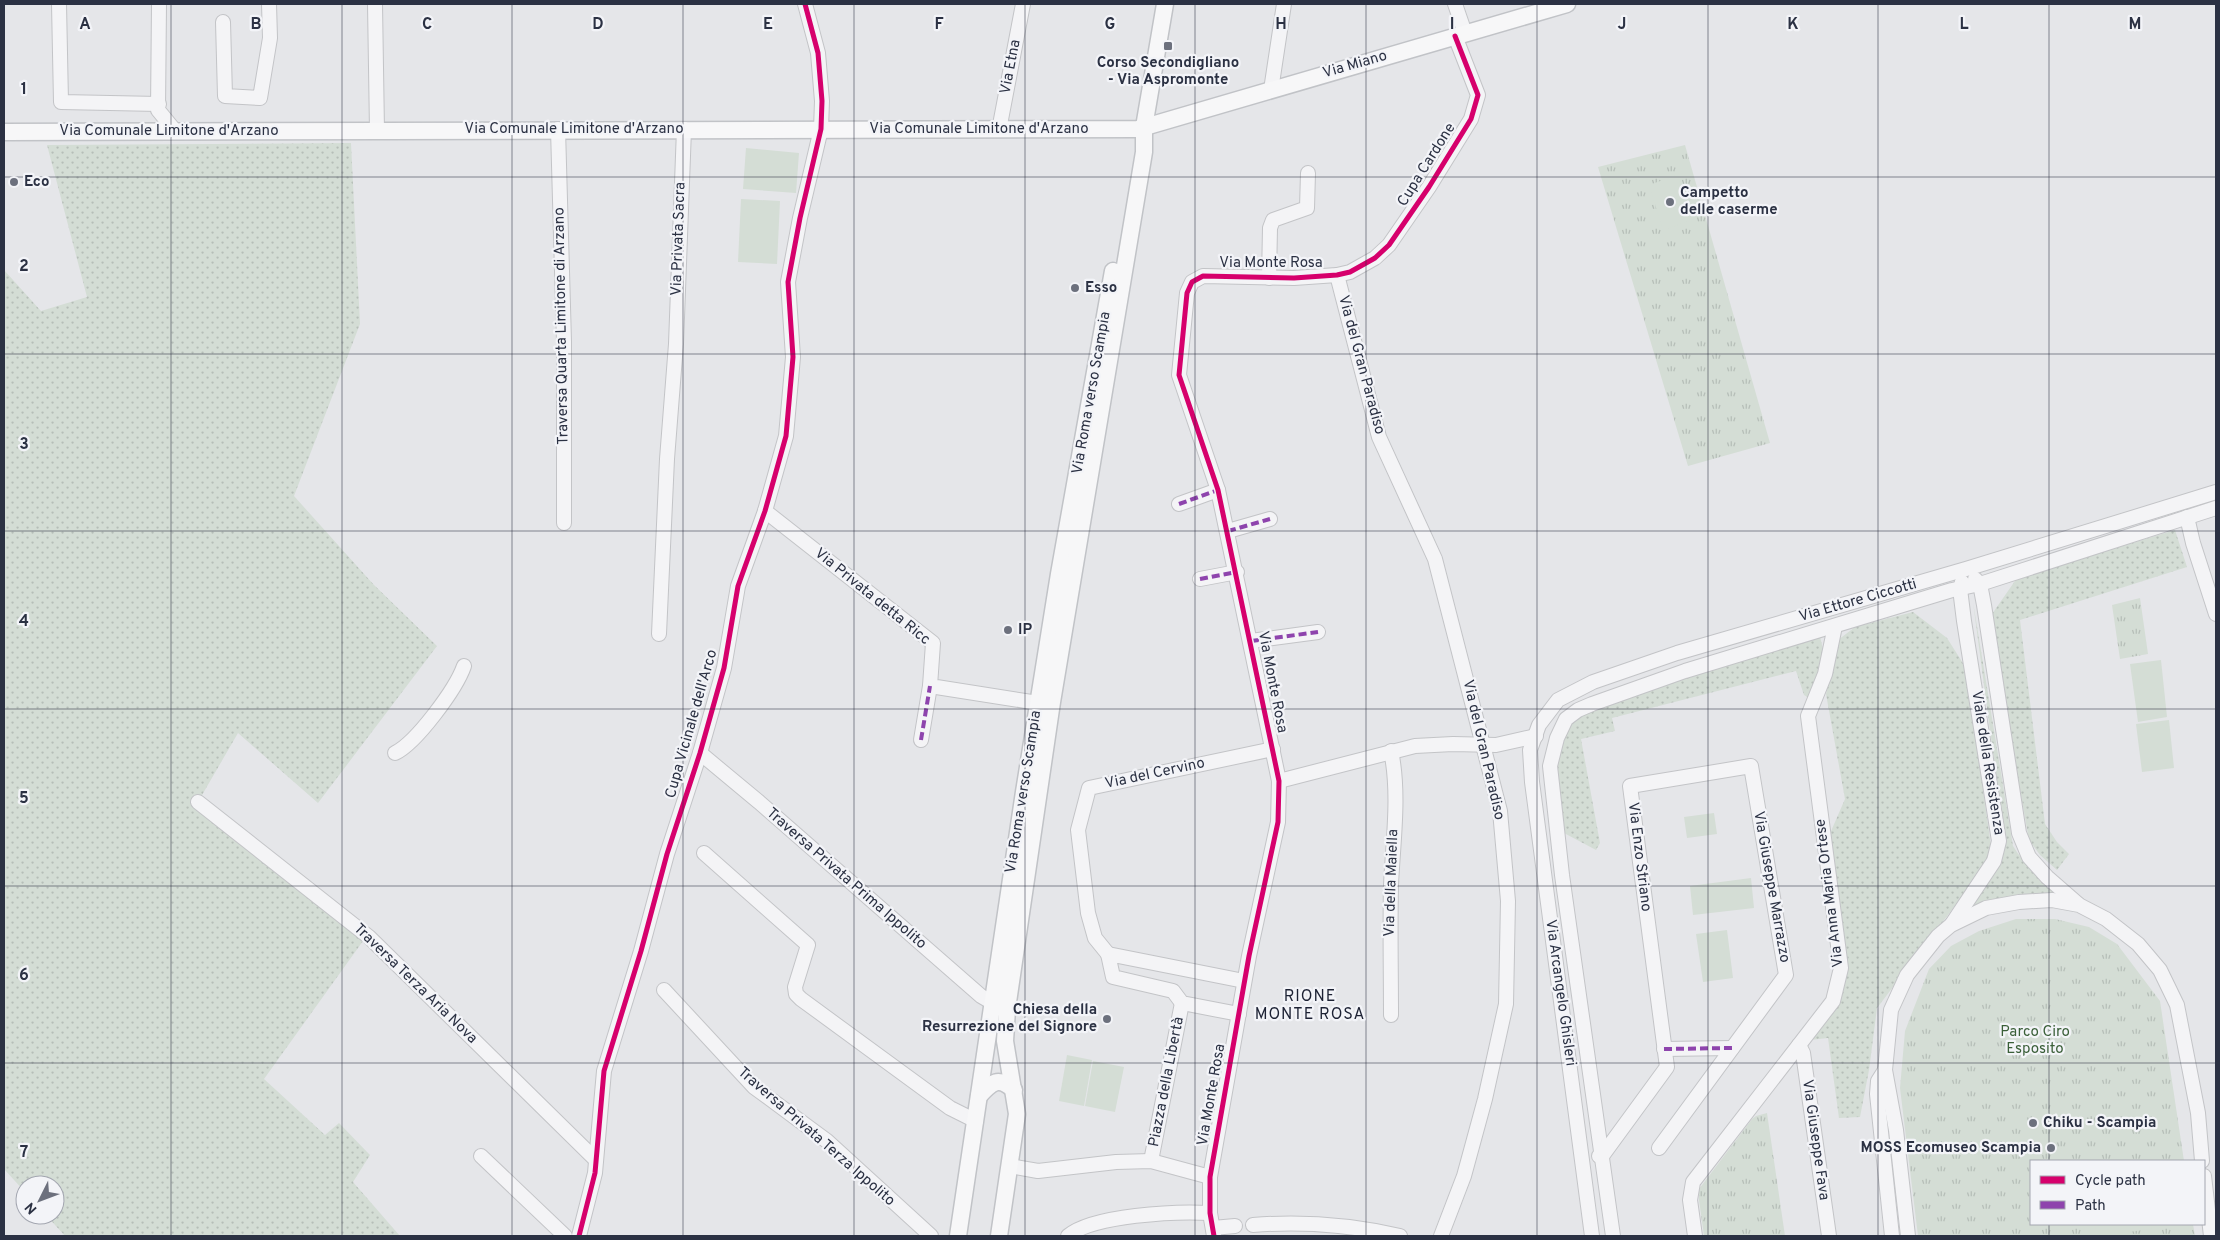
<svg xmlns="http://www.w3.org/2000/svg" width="2220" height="1240" viewBox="0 0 2220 1240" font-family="Overpass,sans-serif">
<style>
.grass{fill:url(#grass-dots)}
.park{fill:url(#park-tufts)}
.garden{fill:#d4ddd5}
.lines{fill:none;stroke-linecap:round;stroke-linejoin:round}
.minor-casing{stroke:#c3c4c7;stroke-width:16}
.major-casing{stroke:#c1c3c7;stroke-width:19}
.minor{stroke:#f4f4f6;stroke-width:14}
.major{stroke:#f7f7f8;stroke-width:16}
.quiet{stroke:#8e44ad;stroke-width:4;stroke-dasharray:8 4;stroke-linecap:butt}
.cycleway-casing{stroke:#f3f4f8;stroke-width:8}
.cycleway{stroke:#d6006c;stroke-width:5}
.grid{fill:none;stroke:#2b3143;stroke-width:1;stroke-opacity:0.55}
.poi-dot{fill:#6c707d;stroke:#f3f4f8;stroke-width:2}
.labels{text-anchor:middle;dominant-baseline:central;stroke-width:4.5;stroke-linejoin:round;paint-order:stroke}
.poi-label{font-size:15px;font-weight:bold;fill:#2b3143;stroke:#f3f4f8;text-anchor:start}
.street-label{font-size:15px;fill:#2b3143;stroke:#f3f4f8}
.park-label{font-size:15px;fill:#3a5f38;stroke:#f3f4f8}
.neighbourhood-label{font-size:16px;letter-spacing:1px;fill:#1d2234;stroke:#f3f4f8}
.grid-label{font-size:16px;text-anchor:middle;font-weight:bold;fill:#2b3143;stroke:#f3f4f8;stroke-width:4.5;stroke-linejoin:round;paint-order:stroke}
</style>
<defs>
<pattern id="grass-dots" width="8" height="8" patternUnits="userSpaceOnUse" patternTransform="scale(1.25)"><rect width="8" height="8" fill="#d4ddd5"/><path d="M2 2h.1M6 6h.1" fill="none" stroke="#b6beb8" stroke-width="1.8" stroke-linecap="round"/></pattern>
<pattern id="park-tufts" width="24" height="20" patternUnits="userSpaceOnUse" patternTransform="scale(1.25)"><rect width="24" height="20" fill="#d4ddd5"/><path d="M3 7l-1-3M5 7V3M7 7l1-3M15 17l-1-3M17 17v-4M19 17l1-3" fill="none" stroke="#b6beb8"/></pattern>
</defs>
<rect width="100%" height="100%" fill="#e5e6e9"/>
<g class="grass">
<path d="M351,143L360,324L294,496L374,585L437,646L318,803L238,733L198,802L363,941L264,1079L325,1135L339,1123L370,1155L353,1182L400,1236H65L46,1215H55V1185H25V1192L4,1169V270L41,311L87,297L47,145Z"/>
<path d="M2175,530L2187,567L2020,620L2045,824L2057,842L2069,854L2057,870L2040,855L2029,840L1991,626L1992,614L2017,578Z"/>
<path d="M1973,602L2013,846C2025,865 2037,878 2057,890L2058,895C2026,895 1995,896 1967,910L2005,843Z"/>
<path d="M1913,612L1947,638L1966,668L1991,846L1983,869L1877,1008L1869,1070L1860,1117L1839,1118L1828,1038L1810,1040L1836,991L1837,938L1825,845L1845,799L1826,694L1838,640L1855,627Z"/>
<path d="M1820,637C1828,667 1824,672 1809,698L1804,695L1796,671L1612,718L1615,731L1581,739L1600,843L1596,850L1564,833L1551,758L1578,710Z"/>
</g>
<g class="park">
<path d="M1685,145L1770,443L1688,466L1598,167Z"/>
<path d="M2140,598L2148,654L2120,659L2112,605Z"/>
<path d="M2016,919H2055L2089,927L2117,944L2160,1001L2184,1161H2031V1224H2193L2195,1236H1918L1900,1088L1905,1031L1929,969L1951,946L1979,931Z"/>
<path d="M1767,1113L1785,1236H1704L1699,1200V1189L1752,1119L1756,1116Z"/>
</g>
<g class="garden">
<path d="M746,148L799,153L796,193L743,189Z"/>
<path d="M1677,175L1692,220L1663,230L1649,185Z"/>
<path d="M741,199L780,201L777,264L738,262Z"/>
<path d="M2161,660L2167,717L2138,722L2130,664Z"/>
<path d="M2169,720L2174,768L2142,772L2136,724Z"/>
<path d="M1714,813L1717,834L1687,838L1684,817Z"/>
<path d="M1751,878L1754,908L1693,915L1690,886Z"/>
<path d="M1727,930L1733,978L1703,982L1696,934Z"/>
<path d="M1067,1055L1092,1060L1084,1106L1059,1101Z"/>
<path d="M1093,1061L1124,1067L1115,1112L1085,1106Z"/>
<path d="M2095,1224H2151L2152,1229L2096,1236Z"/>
</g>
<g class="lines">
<g class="minor-casing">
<g id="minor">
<path d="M59,4L61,102L159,104"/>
<path d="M159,4L158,110L176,132"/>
<path d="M375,4L377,131"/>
<path d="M1455,4L1465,33"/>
<path d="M223,22L225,96L260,98L270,38L269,4"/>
<path d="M1271,90L1284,4"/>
<path d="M558,129L564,342V523"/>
<path d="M999,130L1023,4"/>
<path d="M1337,275L1379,437L1435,559L1500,811L1508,901L1506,1004L1485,1099L1464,1176L1441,1236"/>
<path d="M1269,278L1270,228L1273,220L1307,208L1308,173"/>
<path d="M1179,504L1218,490"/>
<path d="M765,511L933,643L930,686L1038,703"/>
<path d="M2187,517L2193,543L2216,614"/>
<path d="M1228,531L1270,519"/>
<path d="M1200,579L1237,572"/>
<path d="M1975,579L1980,584L1984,605L2019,833L2029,857L2047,877L2078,904"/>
<path d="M659,634L667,459L676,344L684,129"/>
<path d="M1251,641L1318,632"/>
<path d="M921,740L930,686"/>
<path d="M1391,751C1400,794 1393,841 1391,885C1390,928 1391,971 1391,1015"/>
<path d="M395,753C416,743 456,689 464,666"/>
<path d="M700,753L759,802L981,996L993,1003"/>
<path d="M1279,781L1415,746L1453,744L1496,745L1536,736"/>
<path d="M198,802L369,937L596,1160"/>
<path d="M704,853L808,945L795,987L796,994L801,999L950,1108L976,1121"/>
<path d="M1952,924L1994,861L1999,841L1964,621L1960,589L1962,582"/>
<path d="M1108,954L1095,938L1088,913L1078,830L1089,788L1273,749"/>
<path d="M664,990L754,1087L827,1141L931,1236"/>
<path d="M1239,1014L1182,1003L1173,991L1113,977L1108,954L1244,981"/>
<path d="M1799,1045L1803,1053L1829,1236"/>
<path d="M1664,1049L1732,1048"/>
<path d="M1885,1070L1878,1081L1877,1094L1892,1236"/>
<path d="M481,1156L565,1236"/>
<path d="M1599,1156H1602L1667,1067L1630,786L1751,766L1786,975L1659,1148"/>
<path d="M1151,1161L1182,1003"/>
<path d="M1010,1166L1038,1171L1116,1162L1151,1161L1210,1177"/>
<path d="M2204,1176L2211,1236"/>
<path d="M1253,1225C1303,1221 1352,1225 1400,1236"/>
<path d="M1213,1228L1235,1226"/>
<path d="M579,1236L595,1173L604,1071L641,951L667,854L700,753L724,668L738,586L765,511L786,436L793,357L788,282L800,218L821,129L822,101L818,53L805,4"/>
<path d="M1068,1236C1093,1215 1176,1211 1210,1213"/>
<path d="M1214,1236L1210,1213V1177L1249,956L1278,822L1279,781L1218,490L1179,375L1187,293L1192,282L1203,276L1294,278L1337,275L1350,272L1375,258L1389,245L1429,187L1471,119L1478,95L1455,36"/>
<path d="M1592,1236L1532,782L1530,750L1539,725L1558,700L1593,682L1677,653L1966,569L2216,492"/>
<path d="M1613,1236L1562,875L1550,766L1557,738L1566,719L1578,710L1592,704L1685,671L1952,590L1980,584L2216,508"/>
<path d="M1695,1236L1690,1200L1693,1182L1833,1001L1841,968L1808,716L1825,674L1835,626"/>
<path d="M1908,1236L1896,1130L1885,1070L1891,1010L1907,975L1938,936L1951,925L1986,908L2019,902L2052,900L2079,905L2106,919L2138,944L2160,970L2177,1005L2198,1113L2202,1161"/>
</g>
</g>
<g class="major-casing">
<g id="major">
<path d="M4,132L1138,129L1567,4"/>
<path d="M979,1096C992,1082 998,1076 1014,1090"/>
<path d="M958,1236L1024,792L1059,574L1113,271"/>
<path d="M999,1236L1017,1114L1005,1041L1007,1009L1052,702L1144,152V127L1165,4"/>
</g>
</g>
<use href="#minor" class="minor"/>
<use href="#major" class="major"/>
<g class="quiet">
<path d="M1179,504L1218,490"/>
<path d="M1228,531L1270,519"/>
<path d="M1200,579L1237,572"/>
<path d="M1251,641L1318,632"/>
<path d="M921,740L930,686"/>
<path d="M1664,1049L1732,1048"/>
</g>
<g class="cycleway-casing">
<g id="cycleway">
<path d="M579,1236L595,1173L604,1071L641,951L667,854L700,753L724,668L738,586L765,511L786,436L793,357L788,282L800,218L821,129L822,101L818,53L805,4"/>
<path d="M1214,1236L1210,1213V1177L1249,956L1278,822L1279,781L1218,490L1179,375L1187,293L1192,282L1203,276L1294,278L1337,275L1350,272L1375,258L1389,245L1429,187L1471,119L1478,95L1455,36"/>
</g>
</g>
<use href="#cycleway" class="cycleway"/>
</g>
<path class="grid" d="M171,4V1236M342,4V1236M512,4V1236M683,4V1236M854,4V1236M1025,4V1236M1195,4V1236M1366,4V1236M1537,4V1236M1708,4V1236M1878,4V1236M2049,4V1161M4,177H2216M4,354H2216M4,531H2216M4,709H2216M4,886H2216M4,1063H2216M2049,1224V1236"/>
<g class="poi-dot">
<rect x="1163" y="41" width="10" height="10" rx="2.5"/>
<circle cx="14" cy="182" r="5"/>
<circle cx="1670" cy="202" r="5"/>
<circle cx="1075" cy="288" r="5"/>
<circle cx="1008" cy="630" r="5"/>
<circle cx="1107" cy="1019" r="5"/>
<circle cx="2033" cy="1123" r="5"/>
<circle cx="2051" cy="1148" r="5"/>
</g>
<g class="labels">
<g class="poi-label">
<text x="1168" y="63" text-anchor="middle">Corso Secondigliano<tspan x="1168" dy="17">- Via Aspromonte</tspan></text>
<text x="24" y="182">Eco</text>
<text x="1680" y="193">Campetto<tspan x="1680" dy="17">delle caserme</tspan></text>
<text x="1085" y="288">Esso</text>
<text x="1018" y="630">IP</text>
<text x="1097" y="1010" text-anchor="end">Chiesa della<tspan x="1097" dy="17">Resurrezione del Signore</tspan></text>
<text x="2043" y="1123">Chiku - Scampia</text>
<text x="2041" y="1148" text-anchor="end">MOSS Ecomuseo Scampia</text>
</g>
<g class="street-label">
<text transform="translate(1355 65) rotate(-16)">Via Miano</text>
<text transform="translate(1011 67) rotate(-79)">Via Etna</text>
<text x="574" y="129">Via Comunale Limitone d'Arzano</text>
<text x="979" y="129">Via Comunale Limitone d'Arzano</text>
<text x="169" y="131">Via Comunale Limitone d'Arzano</text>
<text transform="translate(1427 165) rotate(-58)">Cupa Cardone</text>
<text transform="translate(679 239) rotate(-88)">Via Privata Sacra</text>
<text x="1271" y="263">Via Monte Rosa</text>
<text transform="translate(562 326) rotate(-91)">Traversa Quarta Limitone di Arzano</text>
<text transform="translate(1361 365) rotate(75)">Via del Gran Paradiso</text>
<text transform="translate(1092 393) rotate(-80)">Via Roma verso Scampia</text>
<text transform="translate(872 597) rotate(39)">Via Privata detta Ricc</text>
<text transform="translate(1858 601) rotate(-16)">Via Ettore Ciccotti</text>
<text transform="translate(1272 682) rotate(79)">Via Monte Rosa</text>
<text transform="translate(692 724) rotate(-74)">Cupa Vicinale dell'Arco</text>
<text transform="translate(1483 750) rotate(77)">Via del Gran Paradiso</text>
<text transform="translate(1987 763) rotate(81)">Viale della Resistenza</text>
<text transform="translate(1155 774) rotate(-12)">Via del Cervino</text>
<text transform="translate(1024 792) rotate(-81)">Via Roma verso Scampia</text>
<text transform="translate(1639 857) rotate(83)">Via Enzo Striano</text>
<text transform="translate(846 879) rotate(41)">Traversa Privata Prima Ippolito</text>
<text transform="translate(1392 883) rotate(-88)">Via della Maiella</text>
<text transform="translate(1771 887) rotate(80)">Via Giuseppe Marrazzo</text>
<text transform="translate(1830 893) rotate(-97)">Via Anna Maria Ortese</text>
<text transform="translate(415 984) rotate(44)">Traversa Terza Aria Nova</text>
<text transform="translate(1560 993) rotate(82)">Via Arcangelo Ghisleri</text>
<text transform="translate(1167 1082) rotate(-79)">Piazza della Libertà</text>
<text transform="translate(1212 1095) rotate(-80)">Via Monte Rosa</text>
<text transform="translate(816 1137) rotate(41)">Traversa Privata Terza Ippolito</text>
<text transform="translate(1815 1140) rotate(82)">Via Giuseppe Fava</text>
</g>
<g class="park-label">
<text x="2035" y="1032">Parco Ciro<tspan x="2035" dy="17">Esposito</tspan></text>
</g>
<g class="neighbourhood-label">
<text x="1310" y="997">RIONE<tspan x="1310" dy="18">MONTE ROSA</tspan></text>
</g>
</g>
<g class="grid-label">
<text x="85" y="29">A</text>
<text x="256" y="29">B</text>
<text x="427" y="29">C</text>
<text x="598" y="29">D</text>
<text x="768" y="29">E</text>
<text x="939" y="29">F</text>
<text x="1110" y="29">G</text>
<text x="1281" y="29">H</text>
<text x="1452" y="29">I</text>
<text x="1622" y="29">J</text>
<text x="1793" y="29">K</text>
<text x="1964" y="29">L</text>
<text x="2135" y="29">M</text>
<text x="24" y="94">1</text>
<text x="24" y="271">2</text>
<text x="24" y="449">3</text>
<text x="24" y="626">4</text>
<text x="24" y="803">5</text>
<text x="24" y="980">6</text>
<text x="24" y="1157">7</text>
</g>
<rect width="2220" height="1240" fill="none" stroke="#2b3143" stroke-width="10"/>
<rect x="2030" y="1160" width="175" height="65" fill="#f3f4f8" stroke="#a3a6b0"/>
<rect x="2040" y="1176" width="25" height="8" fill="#d6006c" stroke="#a3a6b0"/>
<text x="2075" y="1185" font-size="15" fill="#2b3143">Cycle path</text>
<rect x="2040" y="1201" width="25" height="8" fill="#8e44ad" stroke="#a3a6b0"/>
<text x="2075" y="1210" font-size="15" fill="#2b3143">Path</text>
<g transform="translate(40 1200) rotate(228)"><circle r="24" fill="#f3f4f8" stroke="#a3a6b0"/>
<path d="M0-4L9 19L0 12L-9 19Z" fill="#6c707d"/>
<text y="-8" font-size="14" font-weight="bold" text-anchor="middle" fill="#2b3143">N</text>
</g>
</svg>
